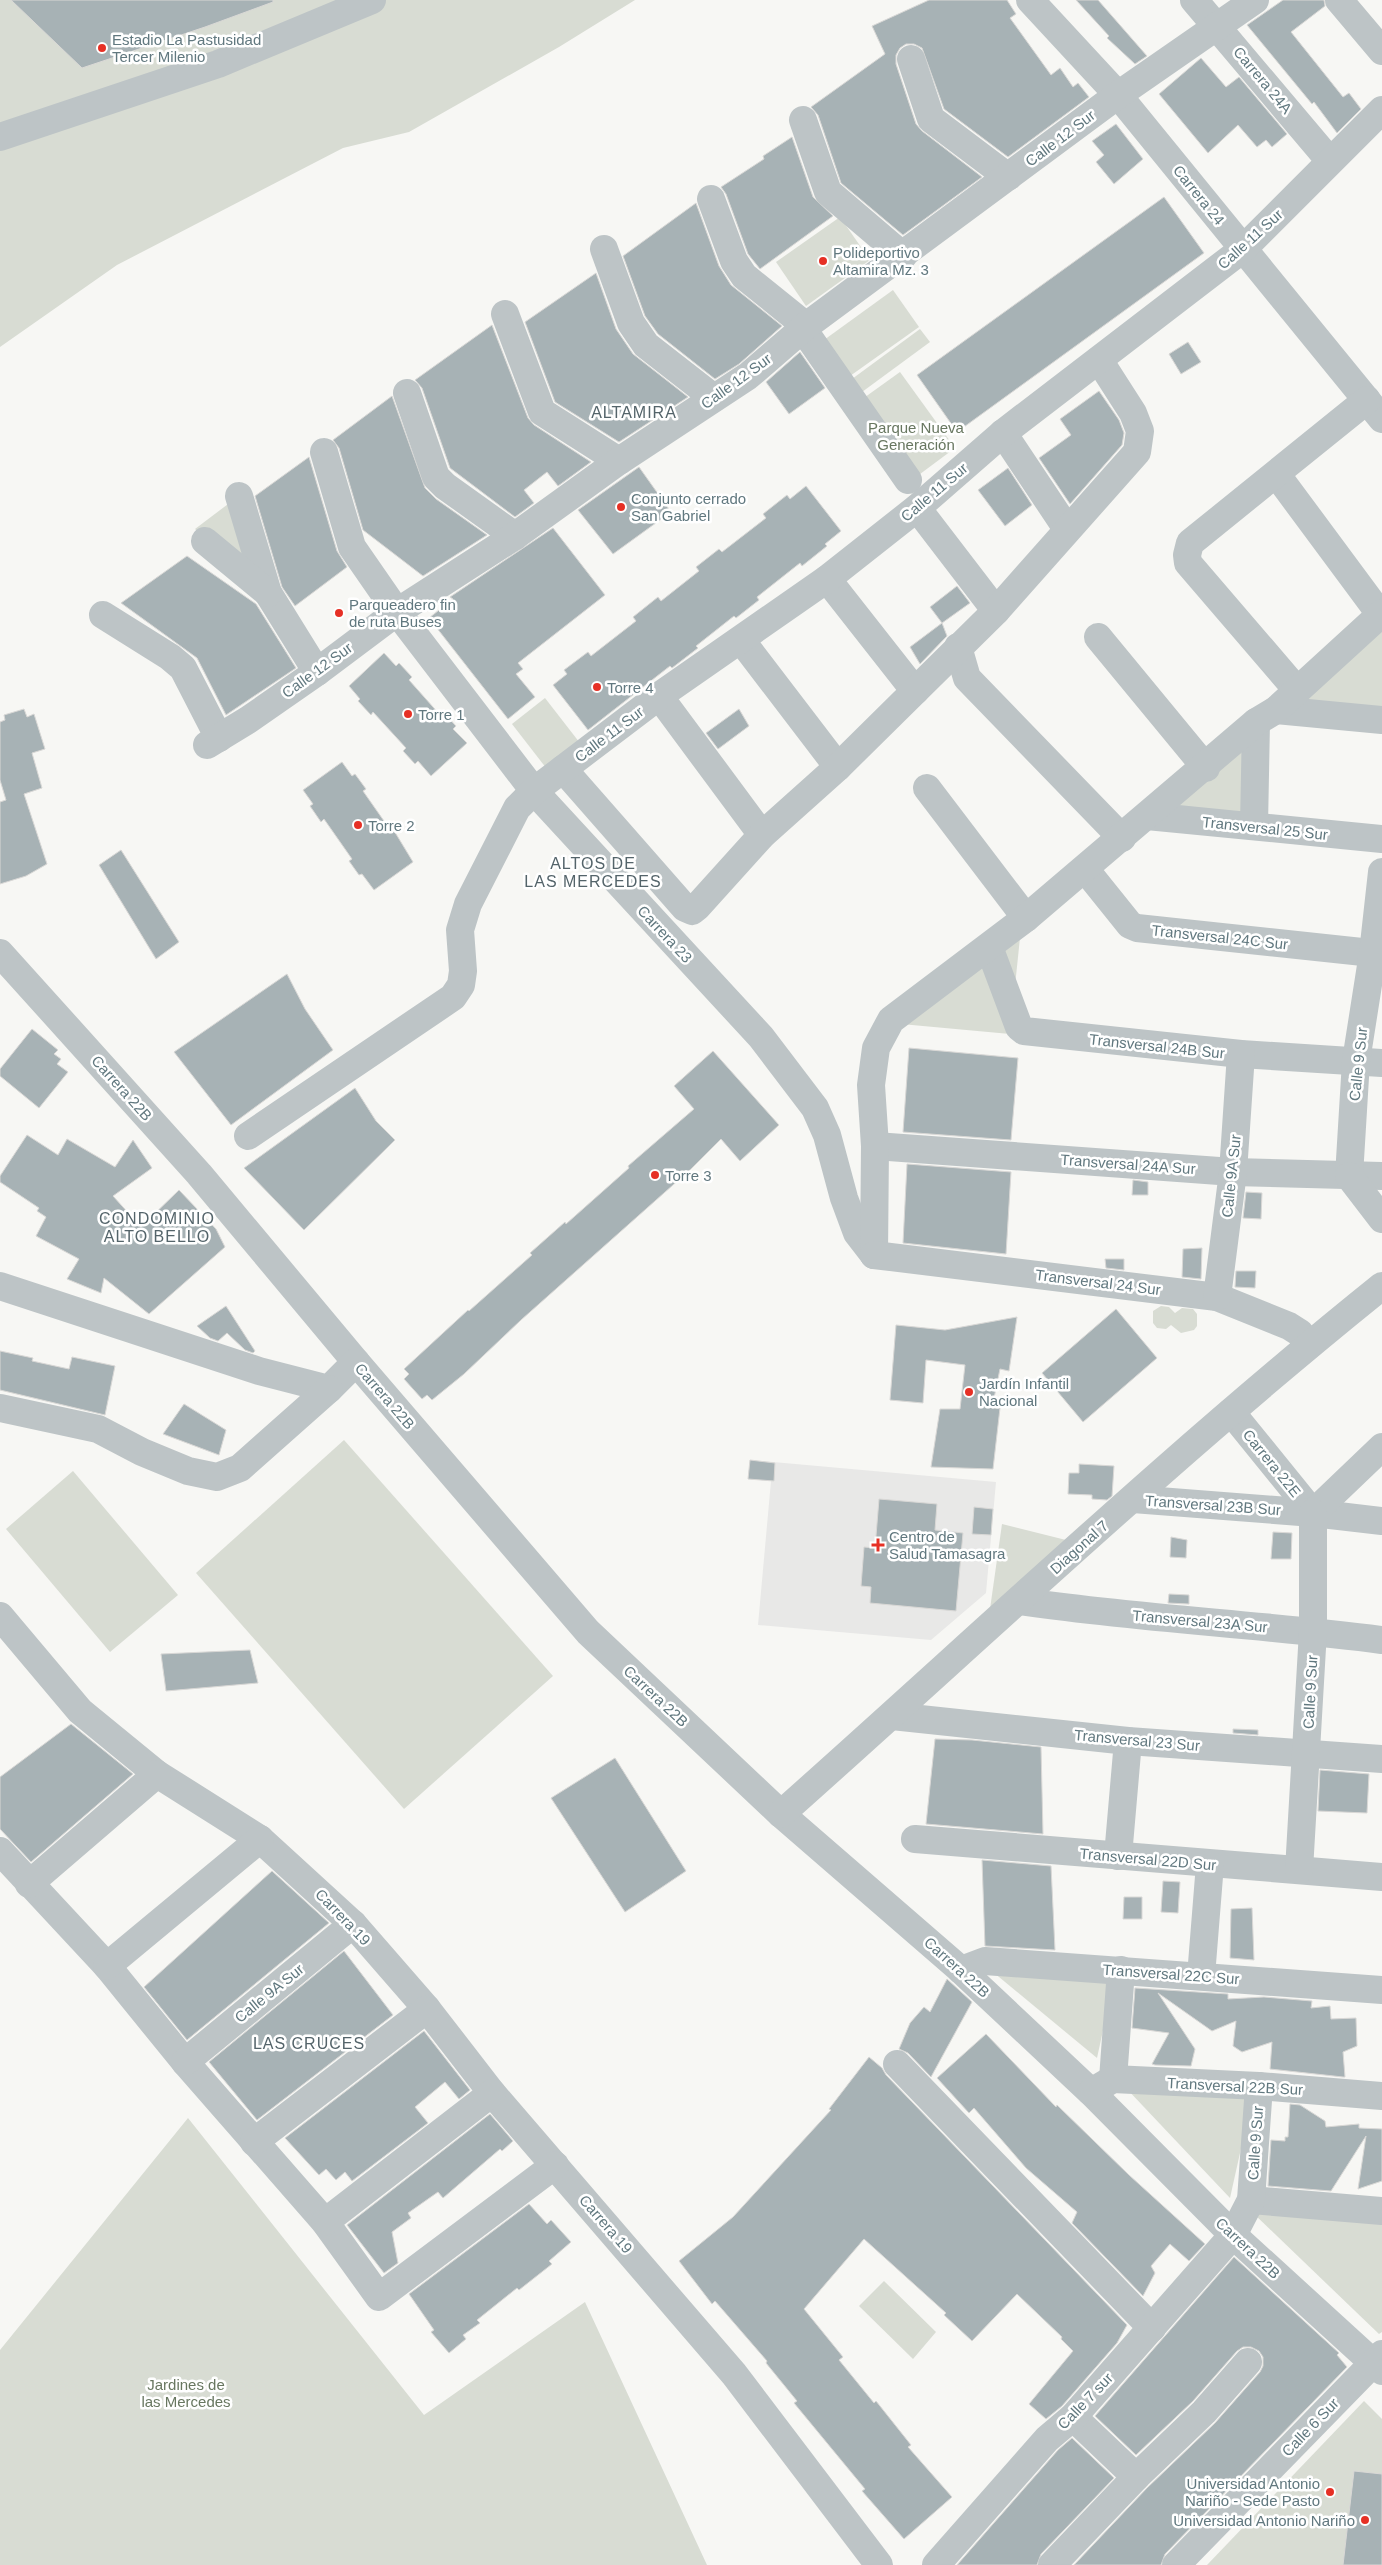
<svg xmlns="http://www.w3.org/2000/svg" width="1382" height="2565" viewBox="0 0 1382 2565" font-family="Helvetica,sans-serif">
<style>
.built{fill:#e8e8e7}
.green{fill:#d8dcd3}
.building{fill:#a7b2b5;stroke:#d9d8d6}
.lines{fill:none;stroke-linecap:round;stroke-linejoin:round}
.minor{stroke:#bdc4c6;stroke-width:28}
.poi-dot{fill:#e63025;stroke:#fff;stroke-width:2}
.labels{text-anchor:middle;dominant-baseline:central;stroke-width:5;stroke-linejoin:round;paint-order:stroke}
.poi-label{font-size:15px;fill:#61787f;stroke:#fff;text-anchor:start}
.street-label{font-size:15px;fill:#61787f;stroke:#fff}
.park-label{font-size:15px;fill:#687760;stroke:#fff}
.neighbourhood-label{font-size:16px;letter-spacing:1px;fill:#54646a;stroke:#fff}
</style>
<rect width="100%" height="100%" fill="#f7f7f4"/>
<path class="built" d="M750,1460L996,1482L986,1593L931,1640L758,1625L771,1481L748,1479Z"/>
<g class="green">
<path d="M0,0H635L559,47L409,132L343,148L117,265L0,347Z"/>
<path d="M840,217L870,260L806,306L776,262Z"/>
<path d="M893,290L919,327L850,376L824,340Z"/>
<path d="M920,329L930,342L862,392L852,379Z"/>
<path d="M900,372L955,448L916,477L861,400Z"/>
<path d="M236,498L263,587L195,529Z"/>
<path d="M1382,630V710L1291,703Z"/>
<path d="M545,698L583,747L550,773L512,724Z"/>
<path d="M1253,731L1248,818L1165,808Z"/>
<path d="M1021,928L1010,1034L901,1024Z"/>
<path d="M1161,1306L1169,1307L1175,1313L1182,1308L1193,1309L1197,1314V1326L1194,1330L1181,1333L1171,1325L1166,1329L1157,1328L1153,1323V1311Z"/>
<path d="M344,1440L553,1676L404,1809L196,1573Z"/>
<path d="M73,1471L178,1595L110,1652L6,1529Z"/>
<path d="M1002,1524L1070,1541L990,1609Z"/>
<path d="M987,1967L1114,1980L1097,2058Z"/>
<path d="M1126,2088L1252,2099L1230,2198Z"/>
<path d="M188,2118L424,2415L585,2302L707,2565H0V2350Z"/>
<path d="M1253,2213L1382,2221V2332L1379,2334Z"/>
<path d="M884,2281L936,2332L913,2359L859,2306Z"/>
<path d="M1364,2401L1382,2419V2565H1207Z"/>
</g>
<g class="building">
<path d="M11,0H273V2L205,27L82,68Z"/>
<path d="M929,0H1007L1016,14L1010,18L1051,75L1060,68L1073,87L1078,83L1089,97L1008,157L944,109L922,48L914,44H906L900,48L896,55V64L916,124L922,131L982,177L903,235L841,183L818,115L811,107L885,54L872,26Z"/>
<path d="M1076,0H1098L1147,56L1135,64L1107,38L1109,36Z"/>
<path d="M1283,0H1324L1325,6L1291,32L1343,97L1349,93L1361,109L1337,133L1314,102L1312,104L1247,25Z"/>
<path d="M1201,58L1226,87L1239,77L1287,134L1272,147L1266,140L1257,147L1238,125L1208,153L1159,94Z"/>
<path d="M1116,124L1143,159L1114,184L1096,162L1104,155L1092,141Z"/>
<path d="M792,137L813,197L833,216L760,269L748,254L726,194L721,187L764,159L763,156Z"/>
<path d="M1164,197L1204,253L957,432L917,375Z"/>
<path d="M696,203L719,266L731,285L782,326L739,364L715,379L658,334L645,316L623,256Z"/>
<path d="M596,273L616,329L633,354L688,397L619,442L555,402L525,322Z"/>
<path d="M492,325L528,418L534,425L591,462L558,486L547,472L524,490L534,503L515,517L450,468L422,388L415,380Z"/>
<path d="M1188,342L1201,362L1181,374L1169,354Z"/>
<path d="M800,352L825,388L789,414L766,382Z"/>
<path d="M1099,391L1119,420L1124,433L1122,445L1070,504L1039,458L1071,435L1060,419Z"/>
<path d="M392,396L425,488L436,499L487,535L423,576L363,530L339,448L333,440Z"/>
<path d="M309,457L337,551L347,567L295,606L282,587L255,496Z"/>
<path d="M639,467L671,512L613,554L578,510Z"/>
<path d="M1008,468L1032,505L1005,526L978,490Z"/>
<path d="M806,486L841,531L825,544L827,546L802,566L800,563L757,597L759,600L736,618L734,616L696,646L698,648L672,668L670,666L588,730L553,685L567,674L564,670L588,652L591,656L636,621L633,617L658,597L661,601L699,571L696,567L719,549L722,552L766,518L763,514L787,495L790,499Z"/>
<path d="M553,528L605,595L518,663L523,669L516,674L535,697L508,719L429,618L453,599L450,597Z"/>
<path d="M187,556L256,604L296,668L226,715L197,658L121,603Z"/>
<path d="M957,586L970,603L942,623L930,607Z"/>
<path d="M942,623L947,636L920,664L910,647Z"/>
<path d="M384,653L396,666L399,663L412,677L409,680L441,716L444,713L456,726L453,729L467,743L431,776L418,761L415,764L403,751L406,748L373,712L371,715L358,701L360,699L349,686Z"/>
<path d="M24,709L27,717L34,714L45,749L32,753L42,788L24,794L47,864L26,876L0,884V802L6,800L0,780V722L5,720L4,715Z"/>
<path d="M739,709L749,726L718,749L706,733Z"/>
<path d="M342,762L352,776L355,774L366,789L363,791L391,831L393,829L413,862L374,890L362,874L359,875L349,861L352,859L324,819L321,822L310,806L313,804L303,790Z"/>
<path d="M121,850L179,942L156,959L99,865Z"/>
<path d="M287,974L305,1009L333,1050L231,1125L174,1052Z"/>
<path d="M32,1029L58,1050L54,1054L61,1059L57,1064L68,1072L39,1108L0,1076V1069Z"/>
<path d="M909,1048L1018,1058L1011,1140L903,1132Z"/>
<path d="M713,1051L779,1125L740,1161L721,1139L691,1169L521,1320L464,1374L432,1400L427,1395L422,1399L404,1379L409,1374L404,1369L468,1310L469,1311L532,1255L530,1253L565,1222L566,1224L629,1168L628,1166L694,1109L674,1086Z"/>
<path d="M355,1088L376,1121L395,1140L304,1230L244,1168Z"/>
<path d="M27,1135L58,1155L67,1139L115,1167L133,1140L152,1168L113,1196L141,1227L179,1190L216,1229L225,1247L149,1314L104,1278L101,1293L67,1279L79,1259L36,1236L46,1217L37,1211L39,1208L0,1182V1176Z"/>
<path d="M907,1164L1011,1172L1006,1254L903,1243Z"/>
<path d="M1133,1180L1148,1182V1195H1132Z"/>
<path d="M1246,1192L1262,1193L1261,1219L1243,1218Z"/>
<path d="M1202,1248L1201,1279L1182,1277L1183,1249Z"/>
<path d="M1105,1259H1124V1270L1106,1268Z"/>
<path d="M1236,1271H1256L1255,1288L1235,1287Z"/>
<path d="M226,1306L255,1351L253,1353L245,1350L227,1333L218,1341L210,1338L197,1326Z"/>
<path d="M1116,1309L1157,1358L1083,1422L1042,1373Z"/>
<path d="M1017,1317L1009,1371L1000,1369L992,1408H1000L993,1469L931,1467L940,1409H960L965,1365L926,1360L923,1403L890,1400L896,1325L945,1330Z"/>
<path d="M0,1351L33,1358L32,1361L69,1369L72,1357L115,1366L105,1415L0,1390Z"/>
<path d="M184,1404L226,1430L219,1455L163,1434Z"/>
<path d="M750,1460L775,1463L774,1481L748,1479Z"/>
<path d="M1079,1464L1114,1466L1112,1496L1107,1500L1092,1499V1495L1068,1494L1069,1473H1079Z"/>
<path d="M879,1499L937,1504L935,1530L963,1533L956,1611L870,1603L871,1587L861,1586L864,1547L875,1548Z"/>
<path d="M974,1507L993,1509L991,1535L972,1534Z"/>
<path d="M1273,1532L1292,1533L1291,1559H1271Z"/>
<path d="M1171,1537L1187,1540L1186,1558L1170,1557Z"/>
<path d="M1169,1594L1189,1595V1604L1168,1603Z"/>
<path d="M250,1650L258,1683L166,1691L161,1654Z"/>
<path d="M71,1724L133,1774L31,1862L0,1829V1777Z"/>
<path d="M1233,1729L1258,1730V1735L1233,1733Z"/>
<path d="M935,1739L972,1740L1041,1747L1043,1834L926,1824Z"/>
<path d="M615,1758L686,1871L625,1912L551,1798Z"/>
<path d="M1320,1770L1369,1774L1367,1813L1318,1811Z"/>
<path d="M982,1860L1051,1866L1055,1950L985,1946Z"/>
<path d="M272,1871L329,1923L187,2040L144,1987Z"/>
<path d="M1163,1881L1180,1882L1178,1913L1161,1912Z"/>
<path d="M1124,1897H1142V1919H1123Z"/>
<path d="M1252,1908L1254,1960L1230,1958L1231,1909Z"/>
<path d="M344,1951L393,2015L257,2120L209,2062Z"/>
<path d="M947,1979L972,2002L931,2077L908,2053L899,2049L910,2023L924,2007L930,2012Z"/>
<path d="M1135,1988L1228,1994V1999L1264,1997L1312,2001L1311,2008L1330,2006L1331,2019L1356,2018L1357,2046L1343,2052L1345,2077H1343L1270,2069L1272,2042L1242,2052L1233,2046L1236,2021L1212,2031L1158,1993L1195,2049L1191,2066L1155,2065L1152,2064L1169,2033L1132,2028Z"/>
<path d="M424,2031L470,2090L459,2099L445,2082L415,2107L428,2123L352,2181L345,2172L336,2180L326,2169L319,2175L285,2138Z"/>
<path d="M986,2034L1056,2107L1057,2105L1129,2175L1205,2244L1189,2261L1170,2244L1151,2266L1155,2273L1143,2296L1072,2223L1077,2212L1026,2168L974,2108L969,2113L937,2078Z"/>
<path d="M869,2057L882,2068L886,2075L1127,2325L1117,2343L1062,2406L1046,2419L1029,2404L1073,2351L1061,2339L1062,2337L1017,2294L972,2341L944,2315L946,2313L864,2239L804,2309L843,2357L839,2360L874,2403L876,2401L911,2445L908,2447L952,2497L904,2539L862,2491L865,2489L794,2403L797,2401L766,2363L767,2361L715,2301L712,2304L679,2261L733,2217L831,2110L829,2109Z"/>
<path d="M1290,2104L1300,2105L1325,2121L1326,2127L1359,2124V2128L1382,2129V2181L1358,2189L1366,2136L1331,2191L1268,2186L1271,2140L1285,2141V2137H1288Z"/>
<path d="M490,2114L513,2141L502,2151L500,2149L443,2198L438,2192L408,2213L411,2218L392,2232L398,2263L384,2273L347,2225Z"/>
<path d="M529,2204L547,2224L551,2220L571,2242L549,2261L552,2264L519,2290L517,2288L477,2320L480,2323L463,2335L466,2339L449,2353L431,2332L434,2330L409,2294Z"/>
<path d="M1234,2257L1339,2353L1337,2355L1347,2367L1165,2554L1161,2565H1074L1147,2488L1215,2423L1260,2372L1263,2366V2357L1259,2351L1251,2347H1243L1237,2351L1193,2401L1136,2455L1095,2416Z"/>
<path d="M1072,2438L1114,2478L1041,2554L1037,2565H957L1058,2450Z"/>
<path d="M1354,2471L1382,2474V2565H1343Z"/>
</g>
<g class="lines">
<g class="minor">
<path d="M1030,0L1118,95L1382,419"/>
<path d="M1194,0L1330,161"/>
<path d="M1339,0L1382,51"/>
<path d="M911,59L931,119L1008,177"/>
<path d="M803,120L828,192L903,256"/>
<path d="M0,137L218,64L372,0"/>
<path d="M711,199L734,261L744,276L806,326"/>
<path d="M604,249L631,323L646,345L714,398"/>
<path d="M505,314L542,412L619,461"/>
<path d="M803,329L908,480"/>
<path d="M407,393L436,477L445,486L515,536"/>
<path d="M1003,433L1067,529"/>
<path d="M324,452L352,547L397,612L534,791L761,1037L815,1108L827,1135L844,1198L857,1233L874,1255"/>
<path d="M1277,475L1380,614"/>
<path d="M239,496L268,593L317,672"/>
<path d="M917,508L996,611"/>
<path d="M205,541L268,593"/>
<path d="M827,579L915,691"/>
<path d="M103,615L170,657L183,668L219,738"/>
<path d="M1098,637L1206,768"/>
<path d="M741,640L838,767"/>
<path d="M958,647L967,678L1122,838"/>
<path d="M1297,690L1188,563L1187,555L1190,543L1367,400"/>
<path d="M659,696L762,835"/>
<path d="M1276,710L1382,720"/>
<path d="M207,745L248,720L317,672L397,612L515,536L619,461L748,376L806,326L1118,95L1255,0"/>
<path d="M563,769L685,908L692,911L697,907L762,835L838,767L996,611L1137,452L1140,431L1133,413L1099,360"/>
<path d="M927,788L1026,918"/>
<path d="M1147,816L1382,839"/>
<path d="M1254,826L1256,722"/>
<path d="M1085,869L1130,925L1137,928L1382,954"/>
<path d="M989,947L1019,1027L1024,1031L1241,1054L1382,1063"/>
<path d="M0,953L199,1174L356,1362L588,1632L781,1814L961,1970L1091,2092L1233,2235L1382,2371"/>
<path d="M248,1136L453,997L461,985L463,971L460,930L468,904L517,808L534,791L659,696L827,579L917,508L1003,433L1243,249L1382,110"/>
<path d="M875,1146L1233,1172L1382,1176"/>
<path d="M1349,1176L1356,1061L1373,953L1382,872"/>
<path d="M1349,1176L1382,1219"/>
<path d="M874,1255L875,1146L871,1085L876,1048L891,1020L1026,918L1256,722L1276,710L1382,613"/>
<path d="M874,1255L1217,1297L1289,1326L1300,1333L1308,1346"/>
<path d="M0,1286L259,1371L329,1389L356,1362"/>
<path d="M1217,1297L1233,1172L1241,1054"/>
<path d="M0,1408L98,1429L142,1452L188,1471L217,1477L240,1468L329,1389"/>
<path d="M1231,1412L1313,1513"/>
<path d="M1133,1499L1313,1513L1382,1521"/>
<path d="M1313,1513L1382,1447"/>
<path d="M1019,1601C1140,1619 1261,1624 1382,1640"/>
<path d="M0,1616L80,1711L157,1774L260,1839L353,1924L427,2009L492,2093L734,2374L879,2565"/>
<path d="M892,1716L1128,1741L1382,1759"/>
<path d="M781,1814C980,1637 1174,1453 1382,1286"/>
<path d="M915,1839L1382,1877"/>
<path d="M0,1851L107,1966L185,2062L325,2222L379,2297L555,2165"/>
<path d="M1118,1856L1128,1741"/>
<path d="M1299,1870L1313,1631V1513"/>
<path d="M29,1884L157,1774"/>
<path d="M107,1966L260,1839"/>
<path d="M961,1970L985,1961L1382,1990"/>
<path d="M1201,1976L1210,1864"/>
<path d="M185,2062L353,1924"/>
<path d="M897,2064L1152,2328"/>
<path d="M1113,2079L1121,1970"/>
<path d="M1091,2092L1113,2079L1259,2086L1382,2096"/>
<path d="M254,2142L427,2009"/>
<path d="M1251,2200L1382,2211"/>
<path d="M325,2222L492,2093"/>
<path d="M1073,2417L1136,2477"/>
<path d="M936,2565L1047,2439L1073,2417L1233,2235L1251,2200L1259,2086"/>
<path d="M1052,2565L1136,2477L1204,2412L1248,2362"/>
<path d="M1176,2565L1382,2354"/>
</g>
</g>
<g class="poi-dot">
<circle cx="102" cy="48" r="5"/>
<circle cx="823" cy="261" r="5"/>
<circle cx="621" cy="507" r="5"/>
<circle cx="339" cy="613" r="5"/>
<circle cx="597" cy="687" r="5"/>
<circle cx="408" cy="714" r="5"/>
<circle cx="358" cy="825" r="5"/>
<circle cx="655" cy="1175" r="5"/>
<circle cx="969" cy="1392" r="5"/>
<path d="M875.5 1537.5h5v5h5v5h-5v5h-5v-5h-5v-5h5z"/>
<circle cx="1330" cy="2492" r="5"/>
<circle cx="1365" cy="2520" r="5"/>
</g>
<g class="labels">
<g class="poi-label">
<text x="112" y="39">Estadio La Pastusidad<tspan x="112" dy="17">Tercer Milenio</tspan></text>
<text x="833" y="252">Polideportivo<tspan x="833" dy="17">Altamira Mz. 3</tspan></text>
<text x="631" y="498">Conjunto cerrado<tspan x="631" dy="17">San Gabriel</tspan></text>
<text x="349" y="604">Parqueadero fin<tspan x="349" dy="17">de ruta Buses</tspan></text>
<text x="607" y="687">Torre 4</text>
<text x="418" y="714">Torre 1</text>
<text x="368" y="825">Torre 2</text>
<text x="665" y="1175">Torre 3</text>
<text x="979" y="1383">Jardín Infantil<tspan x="979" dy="17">Nacional</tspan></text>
<text x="889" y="1536">Centro de<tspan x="889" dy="17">Salud Tamasagra</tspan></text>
<text x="1320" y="2483" text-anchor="end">Universidad Antonio<tspan x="1320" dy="17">Nariño - Sede Pasto</tspan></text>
<text x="1355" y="2520" text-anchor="end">Universidad Antonio Nariño</text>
</g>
<g class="street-label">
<text transform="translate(1263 80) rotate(50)">Carrera 24A</text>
<text transform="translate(1060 138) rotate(-37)">Calle 12 Sur</text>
<text transform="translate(1199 195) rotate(51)">Carrera 24</text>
<text transform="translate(1250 239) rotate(-42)">Calle 11 Sur</text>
<text transform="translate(736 381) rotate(-36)">Calle 12 Sur</text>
<text transform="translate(934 492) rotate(-40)">Calle 11 Sur</text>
<text transform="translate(317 670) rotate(-36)">Calle 12 Sur</text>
<text transform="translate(609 734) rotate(-37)">Calle 11 Sur</text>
<text transform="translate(1265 828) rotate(6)">Transversal 25 Sur</text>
<text transform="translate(665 934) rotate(47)">Carrera 23</text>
<text transform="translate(1220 937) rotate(6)">Transversal 24C Sur</text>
<text transform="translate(1157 1046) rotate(6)">Transversal 24B Sur</text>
<text transform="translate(1358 1064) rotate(-84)">Calle 9 Sur</text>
<text transform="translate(122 1088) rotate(48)">Carrera 22B</text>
<text transform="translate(1128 1164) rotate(4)">Transversal 24A Sur</text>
<text transform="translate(1231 1176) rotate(-84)">Calle 9A Sur</text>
<text transform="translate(1098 1282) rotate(7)">Transversal 24 Sur</text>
<text transform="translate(385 1396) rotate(49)">Carrera 22B</text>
<text transform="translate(1272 1463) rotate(51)">Carrera 22E</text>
<text transform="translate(1213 1505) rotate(4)">Transversal 23B Sur</text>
<text transform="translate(1079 1547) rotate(-42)">Diagonal 7</text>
<text transform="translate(1200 1621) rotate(5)">Transversal 23A Sur</text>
<text transform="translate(1310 1692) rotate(-87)">Calle 9 Sur</text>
<text transform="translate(656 1696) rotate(43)">Carrera 22B</text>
<text transform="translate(1137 1740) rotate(5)">Transversal 23 Sur</text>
<text transform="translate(1148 1859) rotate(5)">Transversal 22D Sur</text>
<text transform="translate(343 1917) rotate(46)">Carrera 19</text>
<text transform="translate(957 1967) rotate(42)">Carrera 22B</text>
<text transform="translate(1171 1974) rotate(4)">Transversal 22C Sur</text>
<text transform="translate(269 1993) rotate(-39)">Calle 9A Sur</text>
<text transform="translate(1235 2086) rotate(3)">Transversal 22B Sur</text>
<text transform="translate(1255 2143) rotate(-86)">Calle 9 Sur</text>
<text transform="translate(606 2224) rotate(49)">Carrera 19</text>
<text transform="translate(1248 2248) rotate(43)">Carrera 22B</text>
<text transform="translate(1085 2401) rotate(-46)">Calle 7 sur</text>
<text transform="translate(1310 2427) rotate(-46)">Calle 6 Sur</text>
</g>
<g class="park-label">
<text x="916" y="427">Parque Nueva<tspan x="916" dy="17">Generación</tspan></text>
<text x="186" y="2384">Jardines de<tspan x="186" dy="17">las Mercedes</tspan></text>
</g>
<g class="neighbourhood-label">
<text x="634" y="412">ALTAMIRA</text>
<text x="593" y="863">ALTOS DE<tspan x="593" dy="18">LAS MERCEDES</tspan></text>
<text x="157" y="1218">CONDOMINIO<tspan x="157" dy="18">ALTO BELLO</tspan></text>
<text x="309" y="2043">LAS CRUCES</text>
</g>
</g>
</svg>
